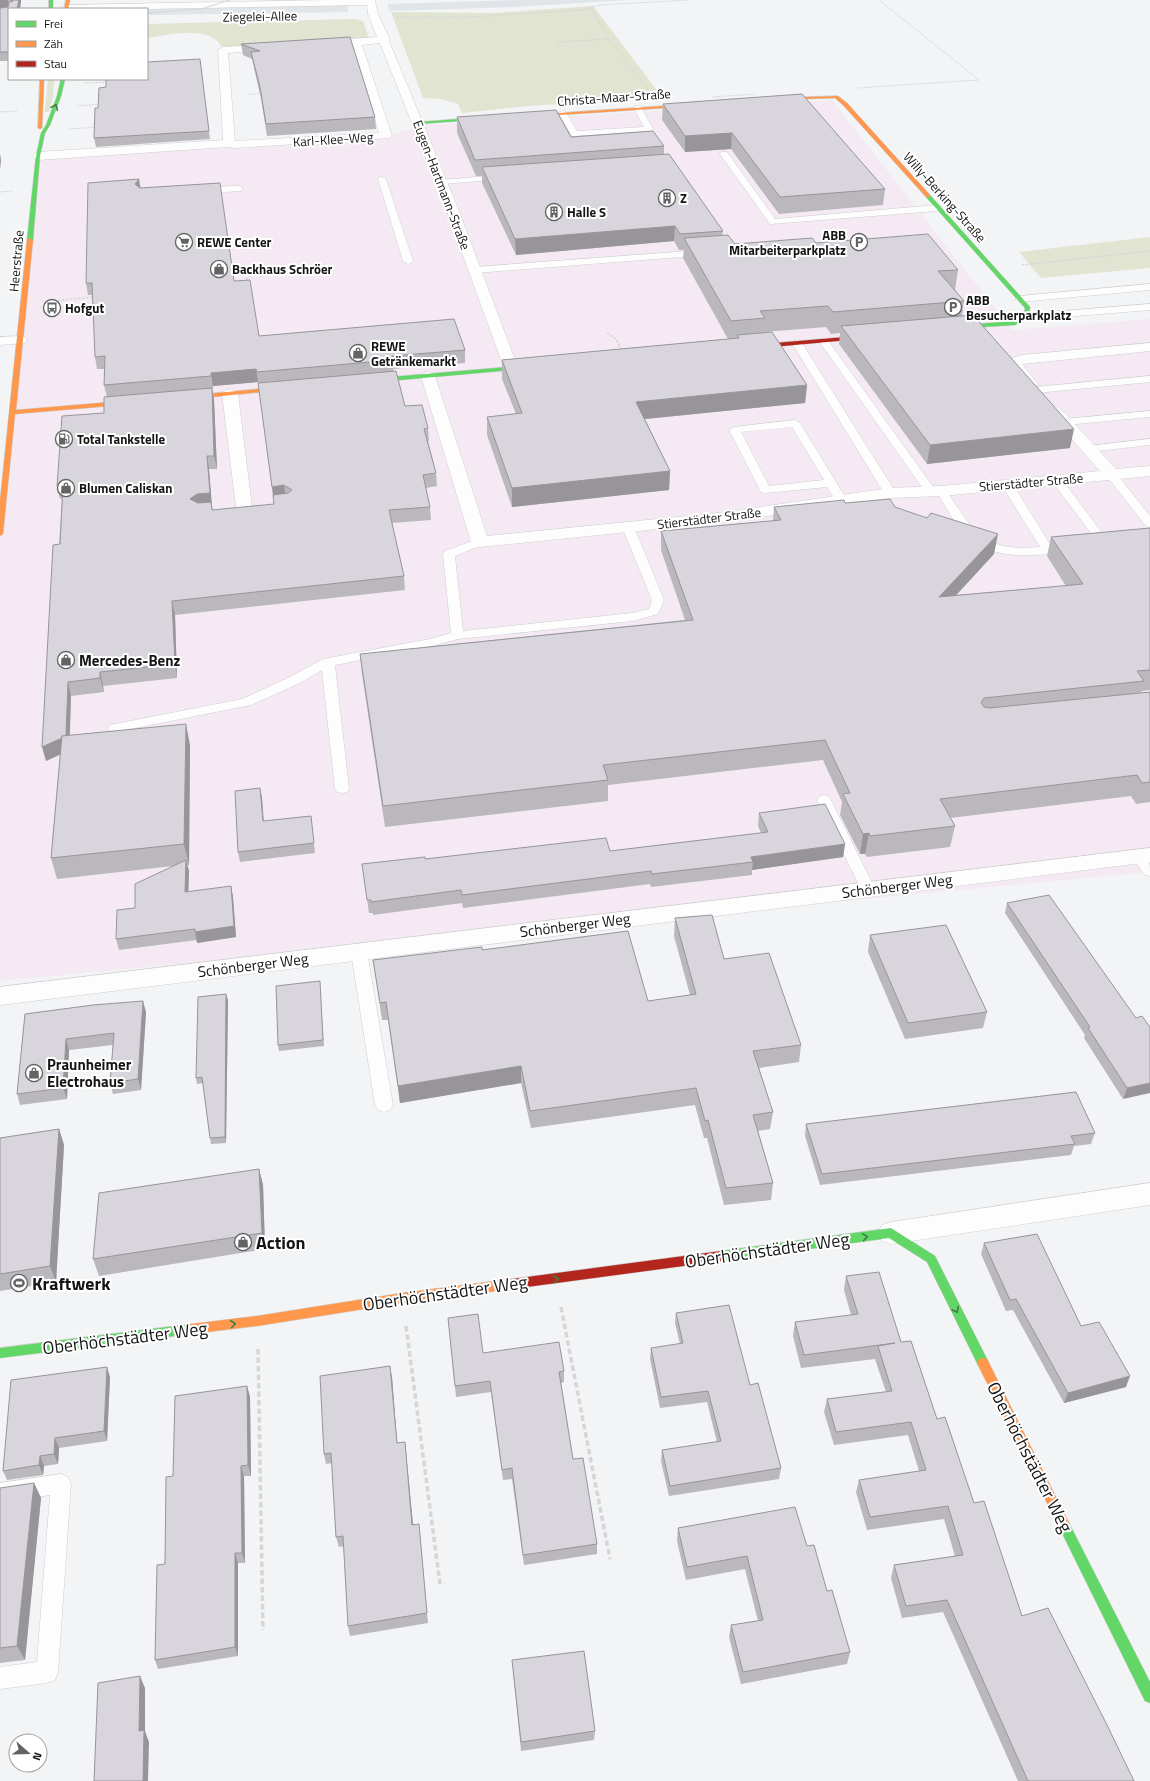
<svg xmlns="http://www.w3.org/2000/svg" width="1150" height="1781" viewBox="0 0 1150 1781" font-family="'Titillium Web',sans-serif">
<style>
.built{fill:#e0e5ea}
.industrial{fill:#f5eaf3}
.green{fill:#e1e4d1}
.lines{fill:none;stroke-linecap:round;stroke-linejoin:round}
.lane-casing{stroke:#cececf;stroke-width:1}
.street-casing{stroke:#cececf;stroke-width:1}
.fast-casing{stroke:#cececf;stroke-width:1}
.slow-casing{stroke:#cececf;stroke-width:1}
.jam-casing{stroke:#cececf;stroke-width:1}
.path-far2{stroke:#d6d6d7;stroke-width:1;stroke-dasharray:2 1;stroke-linecap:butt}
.path-far1{stroke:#d6d6d7;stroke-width:1.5;stroke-dasharray:2.5 1.5;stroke-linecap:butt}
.path{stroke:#d6d6d7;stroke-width:3.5;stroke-dasharray:5.5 3;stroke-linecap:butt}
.lane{fill:#fdfdfe;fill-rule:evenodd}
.street{fill:#fdfdfe;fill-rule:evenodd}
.fast{fill:#63d668;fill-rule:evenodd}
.slow{fill:#ff974d;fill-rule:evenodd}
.jam{fill:#b3261e;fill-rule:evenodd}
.tram{stroke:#d5d5d6;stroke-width:1}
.wall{fill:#bab7bd;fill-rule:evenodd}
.shaded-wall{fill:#97959a}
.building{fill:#d8d5dc;stroke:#97959a}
.oneway{stroke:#3f7f43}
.labels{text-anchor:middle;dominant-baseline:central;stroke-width:4;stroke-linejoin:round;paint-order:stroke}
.far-street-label{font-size:13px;fill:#141515;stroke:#fff}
.far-poi-label{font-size:13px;font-weight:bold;fill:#141515;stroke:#fff;text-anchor:start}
.poi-label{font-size:15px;font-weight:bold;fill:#141515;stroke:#fff;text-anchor:start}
.street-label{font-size:15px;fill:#141515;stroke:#fff}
.near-poi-label{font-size:18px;font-weight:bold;fill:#141515;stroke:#fff;text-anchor:start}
.near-street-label{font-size:18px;fill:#141515;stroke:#fff}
</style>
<rect width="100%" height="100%" fill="#f2f4f5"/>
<g class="built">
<path d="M516,0H629L515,7L389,11L388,4Z"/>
<path d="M347,4L348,12L147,15V9Z"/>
</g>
<path class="industrial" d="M832,100L1012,330L1150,319V872L0,981V496L35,156L393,134L426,125Z"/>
<g class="green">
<path d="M593,6L662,97L529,106L462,113L458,104L440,99L423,98L391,12L493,13Z"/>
<path d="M354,19L363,21L369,38L222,47C209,24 169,35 147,38V24Z"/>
<path d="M48,79H54L53,97L49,112H45Z"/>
<path d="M1150,237V268L1041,278L1019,252Z"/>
</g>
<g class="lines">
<g class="lane-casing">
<g id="lane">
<path d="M635,106H641L642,108L653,129L652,131L575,136H572L558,113L562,111H565L577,131L644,127L634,108Z"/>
<path d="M721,152H727L775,219L937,205L941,208L937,211L770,224L720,154Z"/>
<path d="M502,175L506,177L505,179L442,184L438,182L442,180Z"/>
<path d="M379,177H382L386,179L413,261L411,263L408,264L403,261L378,179Z"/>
<path d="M239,186L242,187V191L202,193L198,190L202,187Z"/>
<path d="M703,250L706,251L707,253L706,255L475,273L470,270L475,267Z"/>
<path d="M1150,284V290L1020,302L1015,299L1020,296Z"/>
<path d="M1150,304V310L1027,320L1022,317L1027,314Z"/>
<path d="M824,338L827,339L936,491L941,488L945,489C975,532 981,552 1040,547L1001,484L1007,481L1013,484L1051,546L1073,545L1075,547L1073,549C1042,557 992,561 967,537C954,524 946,506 936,491L930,494L926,493L819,341Z"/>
<path d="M797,340L802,343L896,493L894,495L890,496L884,493L792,343Z"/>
<path d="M1150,376V382L1036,393L1031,390L1036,387Z"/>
<path d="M1150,411V417L1065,425L1060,422L1065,419Z"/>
<path d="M795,420L800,423L847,500L845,502H837L827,487L765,493L761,492L729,430L734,427ZM792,427L824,480L769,486L741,432Z"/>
<path d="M1150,439V445L1088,452L1083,449L1088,446Z"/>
<path d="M1111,471L1115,472L1150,516V527L1146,526L1105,474Z"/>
<path d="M1057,477L1061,478L1108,541L1110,543L1108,545H1100L1051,480Z"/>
<path d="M628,524L634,527L664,600L658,614L633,621L458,639L432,646L335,665L349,789L347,792L342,793L337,792L335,789L322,670L300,683L251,705L115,732L110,731L108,728L110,725L115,724L242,699L290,677L323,659L430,639L451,633L443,554L445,551L480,538L486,542L484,544L455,556L463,631L632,613L649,609L652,600L622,527Z"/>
<path d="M824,795L829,797L831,800L875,889L873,893L868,894L863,893L861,889L817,800L819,797Z"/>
<path d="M1138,851C1150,855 1150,865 1150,876L1145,875L1131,856L1133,853Z"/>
<path d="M359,946L365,948L367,952L393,1105L390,1110L384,1112L378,1110L375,1105L351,952L353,948Z"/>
<path d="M61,1474L68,1477L71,1484L58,1672L55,1680L47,1683L0,1689V1667L37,1662L50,1495L0,1503V1483Z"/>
</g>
</g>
<g class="street-casing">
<g id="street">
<path d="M326,0H375L378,14L390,40L389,41L457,206L518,368L516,371L511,372L506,371L504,368L445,206L380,43L362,45L392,136L390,138L235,148L228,147L38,160L34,158L32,156L34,154L38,152L223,140L218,50L223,47L272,44L277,47L272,50L228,53L235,141L379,133L352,45L322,47L317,44L322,41L377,37L368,14L367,5L147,9L61,8L66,5Z"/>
<path d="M20,336L25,337L27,340L25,343L0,345V337Z"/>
<path d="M1150,343V351L1022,364L1038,384L1036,387L1031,388L1026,387L1006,362L1008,359L1022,355Z"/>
<path d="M428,372L433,373L435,376L487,536L727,512L890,488L941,486L1100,471L1047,411L1050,408L1055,406L1060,408L1116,469L1150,466V476L941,496L890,498L727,522L480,547L474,546L471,542L421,376L423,373Z"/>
<path d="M230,389L235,391L238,394L252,507L250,511L244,512L238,511L236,507L222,394L225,391Z"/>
<path d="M1150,848V862L0,1005V987Z"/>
<path d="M1150,1183V1205L891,1244L882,1241L878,1233L882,1225L891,1222Z"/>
</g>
</g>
<g class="fast-casing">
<g id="fast">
<rect x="49" y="0" width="4" height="9"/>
<path d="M61,79H65L61,96L50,125L45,133L40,156L33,240L30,242L27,240L36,156L41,133L46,125L57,96Z"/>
<path d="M487,117L489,119L418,124L416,123L418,122Z"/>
<path d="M926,195H930L1030,307L1029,318L1015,325L951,329V327L953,326L1014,321L1024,316L1025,308L926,197Z"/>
<path d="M532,365L534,366V368L367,383L364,381L367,379Z"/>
<path d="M891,1228L935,1256L987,1359L989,1363L987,1367L983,1368L979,1367L927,1262L889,1238L721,1261L717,1259L715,1256L717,1253L721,1251Z"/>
<path d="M191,1324L195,1325L197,1329L195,1333L191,1334L0,1358V1348Z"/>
<path d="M1064,1519L1068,1521L1150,1682V1703L1145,1701L1060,1529L1058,1525L1060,1521Z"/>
</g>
</g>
<g class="slow-casing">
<g id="slow">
<path d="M66,0H70L68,9H64Z"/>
<path d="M40,79H44L42,128L40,129L38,128Z"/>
<path d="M838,96L847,103L930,195V197H926L843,105L835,98L775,100L773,99L775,98Z"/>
<path d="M693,104L695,106L529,117L527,116L529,115Z"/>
<path d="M30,238L33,240L16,410L134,400L137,402L134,404L15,414L3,534L0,536V501L27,240Z"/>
<path d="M289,386L292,388L291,389L184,400L181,398L184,396Z"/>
<path d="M512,1279L516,1281L518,1284L516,1287L512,1289L402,1303L257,1326L191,1334L187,1333L185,1329L187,1325L191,1324L257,1316L402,1293Z"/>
<path d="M983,1358L987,1359L1070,1525L1068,1529L1064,1531L1060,1529L977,1363L979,1359Z"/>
</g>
</g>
<g class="jam-casing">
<g id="jam">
<path d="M869,335L872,337L871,338L750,349L747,347L750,345Z"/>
<path d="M721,1251L725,1253L727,1256L725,1259L721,1261L512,1289L508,1287L506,1284L508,1281L512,1279Z"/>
</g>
</g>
<g class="path-far2">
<path d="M397,17H468L582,10L590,8"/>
<path d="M562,45H559L557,42L609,39"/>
<path d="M84,83L109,82"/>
<path d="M858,88L979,80L879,0"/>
<path d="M648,89L609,39L590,8L599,5L689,0"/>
<path d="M248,94H263"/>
<path d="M712,97L755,94"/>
<path d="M77,106L100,104"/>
<path d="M0,112L17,111"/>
<path d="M69,129L98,127"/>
<path d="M0,192L13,191"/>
</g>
<g class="path-far1">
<path d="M1022,265L1150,251"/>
<path d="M243,282L253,274"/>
<path d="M50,301L95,297"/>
<path d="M607,333L616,339L622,351"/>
</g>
<g class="path">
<path d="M561,1307L610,1559"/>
<path d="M406,1326L440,1584"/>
<path d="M258,1349L263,1630"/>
</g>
<use href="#lane" class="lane"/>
<use href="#street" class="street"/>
<use href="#fast" class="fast"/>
<use href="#slow" class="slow"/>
<use href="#jam" class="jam"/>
<path class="tram" d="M147,13L201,9L230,0"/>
</g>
<g class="wall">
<path d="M0,0H21V2L9,9V61H0Z"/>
<path d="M350,37L375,117L376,129L267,136L261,99L252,59L243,55L241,44Z"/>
<path d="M200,59L210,139L96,147L94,138L98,108L106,87Z"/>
<path d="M663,104L885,189L883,205L779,214L731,149L685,152L662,120Z"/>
<path d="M457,117L571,137L664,146V155L723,231L722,235L735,244L816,243L958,270L955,290L964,301L962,316L1070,448L927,464L839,344L840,333L831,334L826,327L764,332V333L807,385L805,403L645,419L670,471L669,490L512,507L487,435V417L516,414L502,379V360L728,339L683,258L684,250H679L674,241L516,255L482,183V176H476L457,133Z"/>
<path d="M141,188L234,281L259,336L465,350V363L393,369L394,372L405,406L428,428L429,441H428L436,473L437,486L426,488L430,507L431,520L392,523L404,576L405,590L175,615L177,678L103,686L104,692L71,696L70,735L190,745L189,865H187L189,871L188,892L231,886L233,897L236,937L197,943V940L119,950L116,939L135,908L173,866L57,879L51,858L60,755L46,761L62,498L60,499L57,486L104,413L107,397L104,385V369H97L95,357L93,295H88L86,283ZM258,382L274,504L212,510L209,469H217L214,400L212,389L213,388V386Z"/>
<path d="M845,503L895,507L994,554L956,595L1066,586L1047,556L1051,537L1150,528V690L1142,691L1141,693L1150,692V802L1136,804L1131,796L950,818L955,826L950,847L867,857L865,854H860L840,815L842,802L823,760L608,785V801L385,827L362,674L360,654L685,620L661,550V531L773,521L774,507Z"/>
<path d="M260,788L262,798L264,821L311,816L315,853L240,862L238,852Z"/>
<path d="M759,813L845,844L843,857L752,870V875L651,887L650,884L463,908L462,903L373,915V913H369L362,864L425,859L610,851L761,833L758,826Z"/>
<path d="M1007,903L1136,1018L1150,1027L1123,1099L1084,1038L1085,1035L1005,913Z"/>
<path d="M675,918L724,959L801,1045L799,1062L759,1068L773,1112L770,1129L758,1131L773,1183L771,1200L724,1205L707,1138H704L695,1105L531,1128L521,1083L400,1103L388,1020H382L373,960L482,950L648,1001L690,995L674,936Z"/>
<path d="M870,935L987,1012L983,1028L905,1039L868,952Z"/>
<path d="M320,987L324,1046L279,1051L278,1045Z"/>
<path d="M228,1000L226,1143L211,1144L210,1138L203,1083L197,1084L196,1078Z"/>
<path d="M146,1012L141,1090L113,1094L110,1083L113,1045L69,1050L67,1099L20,1105L17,1094L25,1014Z"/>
<path d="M806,1124L1095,1133L1091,1144L1074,1146L1071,1155L820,1185L805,1136Z"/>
<path d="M59,1129L64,1145L56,1282L0,1291V1138Z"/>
<path d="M259,1169L263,1185L265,1249L99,1276L93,1259Z"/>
<path d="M984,1243L1081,1326L1126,1387L1064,1403L1013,1310L1006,1311L981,1254Z"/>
<path d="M846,1276L901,1342L937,1419L974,1503L1022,1616L1134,1781H1018L943,1612L902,1618L891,1578L894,1565L955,1556L944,1519L867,1530L856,1492L859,1480L919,1471L908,1435L834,1445L824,1412L827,1399L886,1392L875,1359L801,1368L793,1336L795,1322L851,1315L844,1290Z"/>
<path d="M676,1313L750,1385L781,1468L779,1479L669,1496L661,1461L662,1450L717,1442L707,1402L660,1408L650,1359L651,1348L680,1344L675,1323Z"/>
<path d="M448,1318L483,1353L564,1371V1382L561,1383L573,1459L597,1544V1554L524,1565L512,1479L503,1480L491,1392L456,1397Z"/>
<path d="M110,1377L107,1441L59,1448L58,1464L44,1466L43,1475L7,1480L3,1471Z"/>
<path d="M392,1377L397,1443L405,1442L413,1525L420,1534L428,1623L350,1636L348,1626L344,1546L339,1547L336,1537L332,1463L326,1464L324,1454Z"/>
<path d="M247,1386L250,1397L251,1476H244L245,1563H238V1656L158,1669L155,1660L173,1476Z"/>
<path d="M34,1483L41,1498L25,1660L0,1663V1488Z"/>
<path d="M678,1528L807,1546L827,1591L850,1652L847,1664L741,1684L729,1637L731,1625L758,1621L745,1569L686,1580L677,1541Z"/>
<path d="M512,1660L595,1731L594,1740L521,1751Z"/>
</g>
<g class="shaded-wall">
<path d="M0,0H8L9,7L0,8Z"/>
<path d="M19,0H21V2L20,9H17Z"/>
<path d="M732,133L731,149L685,152V136Z"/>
<path d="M0,154L1,160L0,170Z"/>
<path d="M139,179L141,191L135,184Z"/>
<path d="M675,226L674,241L516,255L515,239Z"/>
<path d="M256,369L258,382L213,386V388L211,373Z"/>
<path d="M807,385L805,403L635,420L636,402Z"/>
<path d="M212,388L214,400L217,469L214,456Z"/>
<path d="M1074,429L1070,448L927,464L930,445Z"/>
<path d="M207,456L209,469L212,506L213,515L199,508L190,499Z"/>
<path d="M670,471L669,490L512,507V488Z"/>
<path d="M284,485L286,499L274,500L272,487Z"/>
<path d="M998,534L994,554L936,617L939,597Z"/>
<path d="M172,601L175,615L177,678L175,664Z"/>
<path d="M100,672L103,686L104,692L100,678Z"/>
<path d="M68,682L71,696L69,750L46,761L42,747Z"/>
<path d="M186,724L190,745L189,865L184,844Z"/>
<path d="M260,788L262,798L264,831L263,821Z"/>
<path d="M869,833L865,854H860L863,834Z"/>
<path d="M845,844L843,857L752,870L753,862L751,857Z"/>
<path d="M186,860L189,871L188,903L185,892Z"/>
<path d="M231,886L233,897L236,937L197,943L195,932Z"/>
<path d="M226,994L228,1000L226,1143L225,1137Z"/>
<path d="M143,1001L146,1012L141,1090L138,1079Z"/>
<path d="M66,1039L69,1050L67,1099L63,1088Z"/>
<path d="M521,1066V1083L400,1103L398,1086Z"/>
<path d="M1150,1083V1093L1123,1099L1127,1088Z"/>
<path d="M59,1129L64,1145L56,1282L50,1266Z"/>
<path d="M259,1169L263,1185L265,1249L262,1233Z"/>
<path d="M390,1366L392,1377L398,1454Z"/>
<path d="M107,1367L110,1377L107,1441L104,1431Z"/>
<path d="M1130,1376L1126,1387L1064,1403L1068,1393Z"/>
<path d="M247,1386L250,1397L251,1476L248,1465Z"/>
<path d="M55,1438L59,1448L58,1464L54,1454Z"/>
<path d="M405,1442L406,1452L414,1535L412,1525Z"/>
<path d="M40,1456L44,1466L43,1475L39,1465Z"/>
<path d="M241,1466L244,1476L245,1563L242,1553Z"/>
<path d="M34,1483L41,1498L25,1660L17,1646Z"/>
<path d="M235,1553L238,1563V1656L235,1647Z"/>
<path d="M140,1676L145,1688V1731L149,1742L148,1781H143L139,1731Z"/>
</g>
<g class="building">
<path d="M11,0H19L17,9H9V52H0V8L8,7L9,2L13,1Z"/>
<path d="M350,37L375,117L266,124L260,87L251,52L260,51L241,44Z"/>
<path d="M200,59L209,131L94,138L95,108H98L99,88L106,87V79H147V62Z"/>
<path d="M802,94L885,189L780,197L732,133L685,136L663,104Z"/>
<path d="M556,110L571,137L653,131L664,146L475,160L457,117Z"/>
<path d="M669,154L723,231L680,234L675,226L515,239L482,167Z"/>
<path d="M139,179L135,184L140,188L220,183L234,281L250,280L259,336L454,319L465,350L392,356L393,360L257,372L256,369L211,373V376L104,385L105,356L95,357L92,283H86L88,183Z"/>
<path d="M928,234L958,270L938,271L964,301L833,312L828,306L760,311L765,318L731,321L684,238L728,235L735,244L812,238L816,243Z"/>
<path d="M973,315L1074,429L930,445L841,326Z"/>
<path d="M772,332L807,385L636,402L670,471L512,488L487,417L522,413L502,360L739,338L737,335Z"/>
<path d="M396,371L405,406L422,405L428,428L424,429L436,473L423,475L430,507L389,510L404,576L172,601L175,664L100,672V678L68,682L66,736H62V738L42,747L53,545L60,544L63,485L57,486L62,416L104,413V397L212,388L214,456H207L210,493L197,494L190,499L198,503L211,502L212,510L274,504L273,495L288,493L292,490L284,485L272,487L258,383Z"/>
<path d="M890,499L895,507L927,518L931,513L998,534L939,597L1083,584L1051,537L1150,528V670L1137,671L1144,681L984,698L981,703L984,707L989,708L1150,692V782L1142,783L1137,775L940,799L955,826L870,836L869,833L863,834L843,794L850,793L825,740L603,765L608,780L383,806L360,654L693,620L661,531L781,520L774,507L844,500L845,503Z"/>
<path d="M186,724L184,844L51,858L62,736Z"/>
<path d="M260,788L263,821L311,816L314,843L238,852L235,791Z"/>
<path d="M825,804L845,844L751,857L753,862L652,874L651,871L462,895L461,890L371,902V900H367L362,864L425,857V859L606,838L610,851L768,832L759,813Z"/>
<path d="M186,860L185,892L231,886L234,926L195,932V929L116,939L117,910L135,908V884Z"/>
<path d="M1049,895L1136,1018L1142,1016L1150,1027V1083L1127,1088L1088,1028L1090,1027L1007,903Z"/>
<path d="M712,915L724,959L769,953L801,1045L753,1051L773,1112L753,1115L773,1183L726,1188L708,1120L705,1121L696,1088L530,1111L521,1066L398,1086L386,1002L380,1003L373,960L482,947V950L628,931L648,1001L696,994L675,918Z"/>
<path d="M946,925L987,1012L908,1023L870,935Z"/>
<path d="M320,981L323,1040L278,1045L276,986Z"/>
<path d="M226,994L225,1137L210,1138L202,1077L196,1078L198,997Z"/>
<path d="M143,1001L138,1079L110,1083L114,1033L66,1039L63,1088L17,1094L25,1014L93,1005Z"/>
<path d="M1076,1092L1095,1133L1071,1136L1075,1144L822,1174L806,1124Z"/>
<path d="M59,1129L50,1266L0,1274V1138Z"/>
<path d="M259,1169L262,1233L93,1259L99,1193Z"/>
<path d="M1037,1234L1081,1326L1099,1322L1130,1376L1068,1393L1016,1299L1010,1300L984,1243Z"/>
<path d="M879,1272L901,1342L911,1341L937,1419L945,1417L974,1503L984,1501L1022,1616L1048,1608L1107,1725L1134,1781H1028L947,1600L906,1606L894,1565L963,1555L948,1506L870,1517L859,1480L926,1470L911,1422L836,1432L827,1399L892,1391L878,1346L895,1343L804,1355L795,1322L858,1314L846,1276Z"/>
<path d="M729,1305L750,1385L758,1383L781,1468L670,1486L662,1450L721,1441L708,1391L661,1397L651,1348L683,1343L676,1313Z"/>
<path d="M478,1314L483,1353L559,1342L564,1371L559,1372L573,1459L583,1458L597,1544L523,1555L512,1468L502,1470L490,1381L455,1386L448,1318Z"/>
<path d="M390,1366L397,1443L405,1442L412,1525L419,1524L427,1613L348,1626L343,1536L336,1537L331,1453L324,1454L320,1376Z"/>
<path d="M107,1367L104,1431L55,1438L54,1454L40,1456L39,1465L3,1471L11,1380Z"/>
<path d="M247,1386L248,1465L241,1466L242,1553H235V1647L155,1660L157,1565L165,1564L166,1477L173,1476L175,1396Z"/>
<path d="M34,1483L17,1646L0,1648V1488Z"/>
<path d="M795,1507L807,1546L814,1545L827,1591L832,1590L850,1652L743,1672L731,1625L763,1620L747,1556L687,1567L678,1528Z"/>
<path d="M584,1651L595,1731L521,1742L512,1660Z"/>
<path d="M140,1676L139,1731L144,1730L143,1781H94L98,1683Z"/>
</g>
<defs><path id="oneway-chevron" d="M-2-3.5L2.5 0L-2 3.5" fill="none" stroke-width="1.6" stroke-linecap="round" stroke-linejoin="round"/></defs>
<g class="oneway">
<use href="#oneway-chevron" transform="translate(55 107) rotate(-66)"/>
<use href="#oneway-chevron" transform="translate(865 1237) rotate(-8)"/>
<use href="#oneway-chevron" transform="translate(556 1279) rotate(-7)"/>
<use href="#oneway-chevron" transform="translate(956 1310) rotate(63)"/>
<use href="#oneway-chevron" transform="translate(233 1324) rotate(-7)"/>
</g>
<defs>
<g id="building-ring" transform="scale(0.9)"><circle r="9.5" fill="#fff" stroke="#626363" stroke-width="1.5"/><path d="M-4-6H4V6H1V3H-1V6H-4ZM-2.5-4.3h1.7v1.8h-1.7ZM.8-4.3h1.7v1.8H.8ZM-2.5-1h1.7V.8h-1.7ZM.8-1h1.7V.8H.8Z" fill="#626363"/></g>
<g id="supermarket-ring" transform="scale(0.9)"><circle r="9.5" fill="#fff" stroke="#626363" stroke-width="1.5"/><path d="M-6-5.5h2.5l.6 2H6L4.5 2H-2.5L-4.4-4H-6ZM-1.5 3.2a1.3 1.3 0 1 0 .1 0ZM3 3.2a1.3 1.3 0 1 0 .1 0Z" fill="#626363"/></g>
<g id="parking-ring" transform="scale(0.9)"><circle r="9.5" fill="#fff" stroke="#626363" stroke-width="1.5"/><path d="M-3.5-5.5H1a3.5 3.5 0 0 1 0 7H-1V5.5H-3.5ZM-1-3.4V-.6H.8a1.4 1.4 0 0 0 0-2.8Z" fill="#626363"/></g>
<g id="shop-ring" transform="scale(0.9)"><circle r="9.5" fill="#fff" stroke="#626363" stroke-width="1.5"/><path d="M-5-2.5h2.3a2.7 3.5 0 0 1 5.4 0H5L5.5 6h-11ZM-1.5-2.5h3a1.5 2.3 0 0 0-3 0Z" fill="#626363"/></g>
<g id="bus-ring" transform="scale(0.9)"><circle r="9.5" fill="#fff" stroke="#626363" stroke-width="1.5"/><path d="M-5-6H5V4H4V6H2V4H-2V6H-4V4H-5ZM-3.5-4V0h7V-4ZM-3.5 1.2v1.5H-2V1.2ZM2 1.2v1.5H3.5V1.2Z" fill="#626363"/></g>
<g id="fuel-ring" transform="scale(0.9)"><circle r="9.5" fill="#fff" stroke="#626363" stroke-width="1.5"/><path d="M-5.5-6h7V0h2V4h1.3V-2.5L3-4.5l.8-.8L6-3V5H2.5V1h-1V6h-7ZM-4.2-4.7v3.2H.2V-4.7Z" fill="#626363"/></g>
<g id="stadium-ring" transform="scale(0.9)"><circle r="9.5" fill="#fff" stroke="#626363" stroke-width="1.5"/><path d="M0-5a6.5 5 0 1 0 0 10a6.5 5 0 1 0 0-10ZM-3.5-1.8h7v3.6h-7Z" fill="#626363"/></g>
</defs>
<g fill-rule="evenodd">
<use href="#building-ring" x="667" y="198"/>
<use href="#building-ring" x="554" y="212"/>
<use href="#supermarket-ring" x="184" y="242"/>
<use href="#parking-ring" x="859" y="242"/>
<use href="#shop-ring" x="219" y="269"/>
<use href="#parking-ring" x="953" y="307"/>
<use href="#bus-ring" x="52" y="308"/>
<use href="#shop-ring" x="358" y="353"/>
<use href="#fuel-ring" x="64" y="439"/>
<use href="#shop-ring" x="66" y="488"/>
<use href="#shop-ring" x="66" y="660"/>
<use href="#shop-ring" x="34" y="1073"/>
<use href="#shop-ring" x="243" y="1242"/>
<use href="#stadium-ring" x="19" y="1283"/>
</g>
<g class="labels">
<g class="far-street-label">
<text transform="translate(260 16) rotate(-1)">Ziegelei-Allee</text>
<text transform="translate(614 97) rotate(-4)">Christa-Maar-Straße</text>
<text transform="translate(333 139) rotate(-4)">Karl-Klee-Weg</text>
<text transform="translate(442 185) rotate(69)">Eugen-Hartmann-Straße</text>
<text transform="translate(945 197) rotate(48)">Willy-Berking-Straße</text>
<text transform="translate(16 261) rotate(-85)">Heerstraße</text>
<text transform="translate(1031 482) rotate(-5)">Stierstädter Straße</text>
<text transform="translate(709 518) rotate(-7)">Stierstädter Straße</text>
</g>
<g class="far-poi-label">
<text x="680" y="198">Z</text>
<text x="567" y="212">Halle S</text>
<text x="846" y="235" text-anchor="end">ABB<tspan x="846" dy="15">Mitarbeiterparkplatz</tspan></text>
<text x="197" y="242">REWE Center</text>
<text x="232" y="269">Backhaus Schröer</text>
<text x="966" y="300">ABB<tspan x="966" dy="15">Besucherparkplatz</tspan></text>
<text x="65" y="308">Hofgut</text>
<text x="371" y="346">REWE<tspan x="371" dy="15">Getränkemarkt</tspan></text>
<text x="77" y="439">Total Tankstelle</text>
<text x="79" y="488">Blumen Caliskan</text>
</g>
<g class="poi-label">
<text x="79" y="660">Mercedes-Benz</text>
<text x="47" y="1064">Praunheimer<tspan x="47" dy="17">Electrohaus</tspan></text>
</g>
<g class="street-label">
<text transform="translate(897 886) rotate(-7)">Schönberger Weg</text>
<text transform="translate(575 925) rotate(-7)">Schönberger Weg</text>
<text transform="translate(253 965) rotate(-7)">Schönberger Weg</text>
</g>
<g class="near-poi-label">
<text x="256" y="1242">Action</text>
<text x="32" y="1283">Kraftwerk</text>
</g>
<g class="near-street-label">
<text transform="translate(767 1250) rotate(-8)">Oberhöchstädter Weg</text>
<text transform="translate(445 1293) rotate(-8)">Oberhöchstädter Weg</text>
<text transform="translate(125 1338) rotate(-7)">Oberhöchstädter Weg</text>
<text transform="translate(1030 1457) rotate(63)">Oberhöchstädter Weg</text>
</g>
</g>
<rect x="8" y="8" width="140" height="72" fill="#ffffff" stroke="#a1a1a1"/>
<rect x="16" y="21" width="20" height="6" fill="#63d668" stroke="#a1a1a1"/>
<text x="44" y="28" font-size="12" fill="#141515">Frei</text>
<rect x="16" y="41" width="20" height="6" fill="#ff974d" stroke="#a1a1a1"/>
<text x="44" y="48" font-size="12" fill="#141515">Zäh</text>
<rect x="16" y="61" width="20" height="6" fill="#b3261e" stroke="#a1a1a1"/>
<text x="44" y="68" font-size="12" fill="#141515">Stau</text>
<g transform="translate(28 1753) rotate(110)"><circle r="19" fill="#ffffff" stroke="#a1a1a1"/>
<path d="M0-3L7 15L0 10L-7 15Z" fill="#626363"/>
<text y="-6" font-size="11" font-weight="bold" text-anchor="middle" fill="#141515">N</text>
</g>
</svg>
